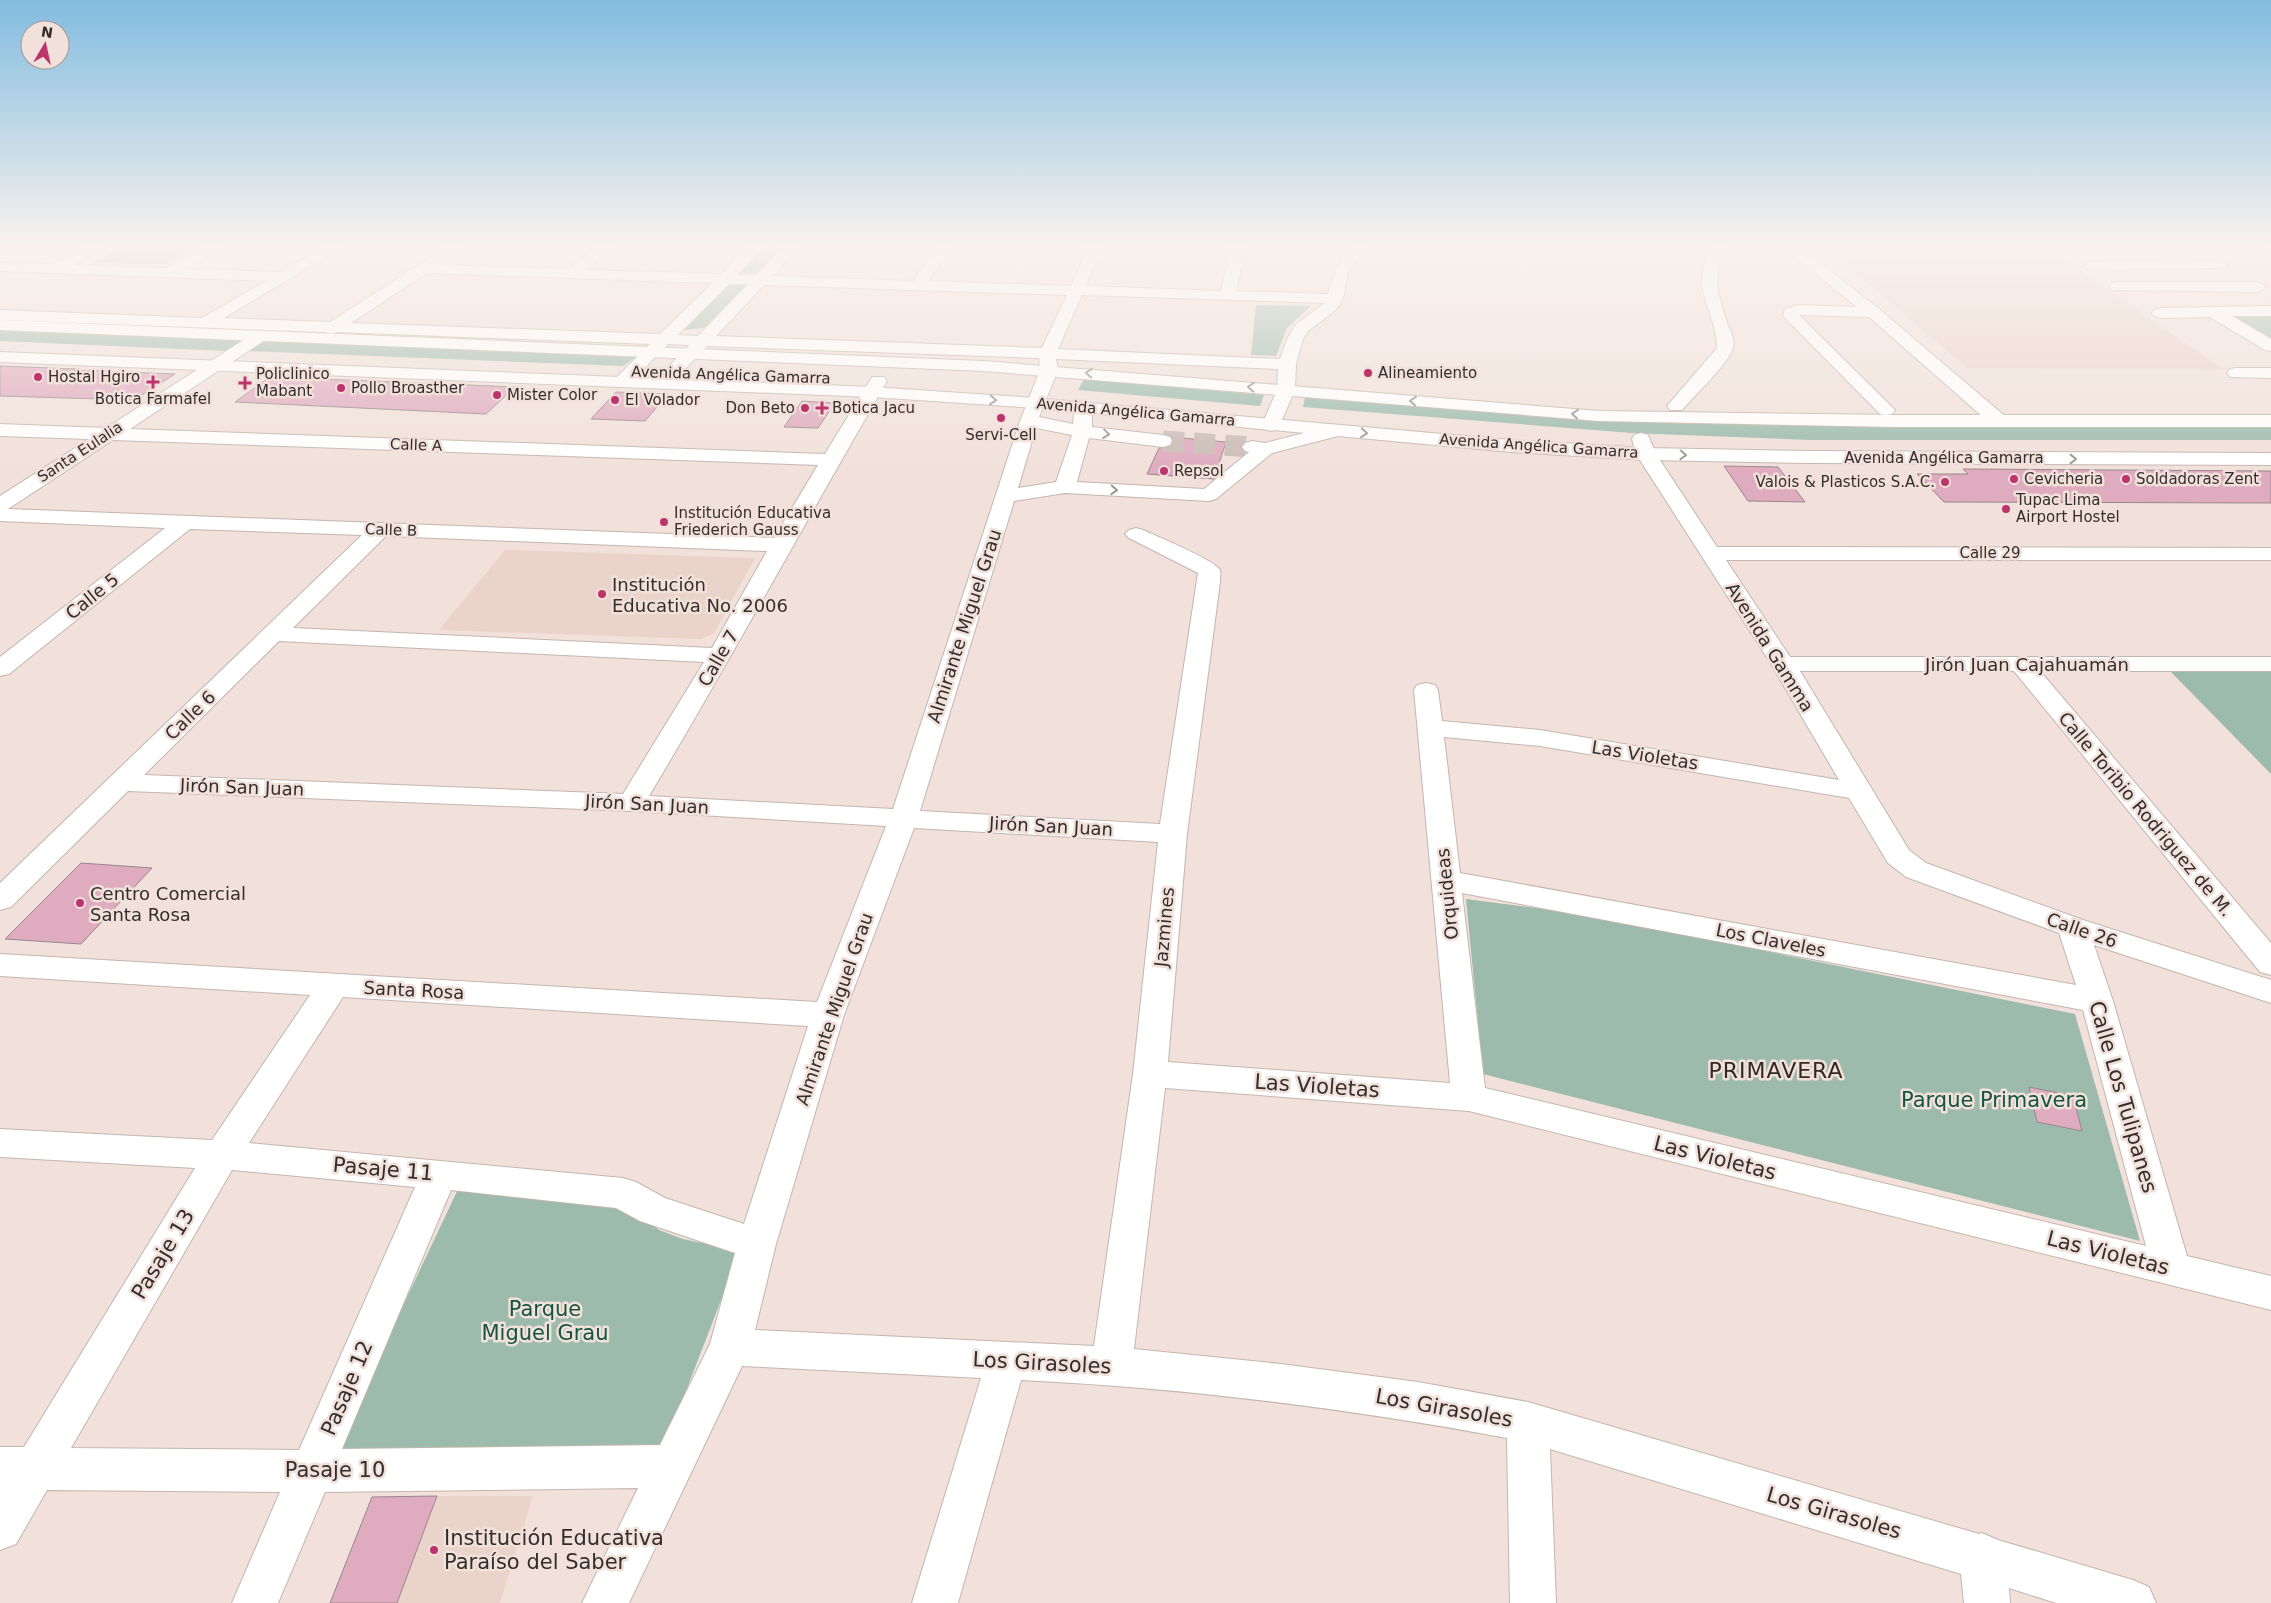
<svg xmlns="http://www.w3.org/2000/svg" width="2271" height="1603" viewBox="0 0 2271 1603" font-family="'DejaVu Sans',sans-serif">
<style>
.built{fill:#ead3c8}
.green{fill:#9dbbad}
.building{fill:#dfabbf;stroke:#97888d}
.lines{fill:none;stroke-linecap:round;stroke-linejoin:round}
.minor-tunnel{stroke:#cbbdb7;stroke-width:21;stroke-dasharray:21 10;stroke-linecap:butt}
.minor-casing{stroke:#c4b5ae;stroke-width:2}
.major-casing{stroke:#c4b5ae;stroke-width:2}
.minor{fill:#fff;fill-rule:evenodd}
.major{fill:#fff;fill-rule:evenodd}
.oneway{stroke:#9a9695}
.poi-dot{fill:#bd336c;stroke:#f1e1da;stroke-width:2}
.labels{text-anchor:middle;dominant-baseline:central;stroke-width:5;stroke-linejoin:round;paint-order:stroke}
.far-poi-label{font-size:15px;fill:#342e2b;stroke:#f1e1da;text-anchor:start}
.far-street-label{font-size:15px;fill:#342e2b;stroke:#f1e1da}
.poi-label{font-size:18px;fill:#342e2b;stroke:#f1e1da;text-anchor:start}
.street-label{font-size:18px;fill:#342e2b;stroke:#f1e1da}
.near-street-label{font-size:21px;fill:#342e2b;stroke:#f1e1da}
.near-park-label{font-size:21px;fill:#13553e;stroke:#f1e1da}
.near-poi-label{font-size:21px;fill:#342e2b;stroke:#f1e1da;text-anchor:start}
.near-neighbourhood-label{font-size:22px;letter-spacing:1px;fill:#342923;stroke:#f1e1da}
</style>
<rect width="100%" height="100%" fill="#f1e1da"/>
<g class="built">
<path d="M1827,248L2048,249L2223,369L1967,368Z"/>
<path d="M505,550L755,558L714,633L701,639L439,630Z"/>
<path d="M437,1496H533L500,1603H330L372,1497Z"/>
</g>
<g class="green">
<path d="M119,248H194L166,264L92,263Z"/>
<path d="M763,248H785L759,275L736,274Z"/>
<path d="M745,282L748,284L704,328L686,330L683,327L728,283Z"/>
<path d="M1256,305L1311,306L1287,328L1276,356L1251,355Z"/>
<path d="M2231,315H2271V339Z"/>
<path d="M0,329L246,339L227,351L0,341Z"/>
<path d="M262,339L634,354L636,357L623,366L245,351Z"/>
<path d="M1084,379L1264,395L1260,406L1078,390Z"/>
<path d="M1305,397L1584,419L1709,424L2271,425V440H1810L1632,433L1303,407Z"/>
<path d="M2169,670H2271V774Z"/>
<path d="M1466,899L1583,914L2075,1014L2140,1241L1483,1074Z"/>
<path d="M460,1185L634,1210L659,1230L683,1239L740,1251L662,1453L335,1450Z"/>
</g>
<g class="building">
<path d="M0,366L76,369L74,370L175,374L134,400L0,396Z"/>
<path d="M270,377L445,384L515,387L486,414L235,402Z"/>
<path d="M616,392L668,394L645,421L591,419Z"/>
<path d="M802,401L835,403L818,428L784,427Z"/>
<path d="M1172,437L1226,442L1214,479L1147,474L1159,448L1172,446L1174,442Z"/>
<path d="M1724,466L1778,467L1805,502L1748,501Z"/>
<path d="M1963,469L2271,471V503L1944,502L1917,474H1968Z"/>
<path d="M81,863L152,868L81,944L5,939Z"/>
<path d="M2029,1087L2073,1096L2082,1131L2037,1122Z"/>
<path d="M437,1496L397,1603H330L372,1497Z"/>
</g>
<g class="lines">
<path class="minor-tunnel" d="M1163,441L1252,447"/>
<g class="minor-casing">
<g id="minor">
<path d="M86,248H105L74,265L166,268L203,248H222L187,269L281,272L323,248H341L224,318L330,322L445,248H463L440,265L569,269L595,248H611L586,270L721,274L747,248H763L737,275H756L783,248H798L773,276L913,281L937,248H952L928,281L1071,286L1088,248H1102L1086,286L1221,291L1231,248H1245L1236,291L1328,294C1333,275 1338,263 1351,248H1366L1348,272L1343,299L1336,310L1308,331L1303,339L1296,364L1295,390L1278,429L1271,431L1264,429L1262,425L1277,390L1278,369L1056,359L1058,370L1039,417L1073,424L1074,414L1077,410L1083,409L1089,410L1092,414V427L1163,435L1170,437L1172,441L1170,445L1163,447L1089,438L1077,482L1204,489L1249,452L1245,451L1242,447L1245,443L1252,441L1265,443L1335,425L1342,427L1344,431L1342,435L1272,453L1216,499L1209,501L1065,493L1014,501L920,811L1160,824L1198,573L1129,538L1125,534L1129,530L1136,528L1143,530C1156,536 1215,560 1220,570C1221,573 1220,578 1220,582L1187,834L1168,1062L1450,1083L1414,690L1417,685L1426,683L1435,685L1438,690L1442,721L1540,730L1839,780L1771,664L1636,454L1632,439L1634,435L1641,433L1648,435L1656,454L1717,547L2271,548V560H1726L1790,657H2271V671H2040L2271,943V975L2260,972L2014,671H1800L1909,850L1926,863L2083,920L2271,980V1003L2094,945L2113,1001L2187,1256L2271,1276V1310L1469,1111L1165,1088L1134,1349L1281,1364L1418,1382L1528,1402L1979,1534L1982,1533L1998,1540L2133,1580L2149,1587L2156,1603H2056L2009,1588L2010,1603H1964L1961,1574L1550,1449L1556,1603H1510L1507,1438C1346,1408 1185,1388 1021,1380L958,1603H912L981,1378L742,1366L629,1603H582L638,1488L325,1492L278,1603H232L280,1492L47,1490L16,1544L0,1550V1447H24L195,1168L0,1157V1129L212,1140L310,995L0,976V954L817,1002L886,826L631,811L128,791L11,907L0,910V883L362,535L190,529L9,674L0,676V657L165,528L0,521V496L89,439L0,436V424L106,428L256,332H268L270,335L268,338L130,429L825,454L872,377H884L887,381C807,519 731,659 649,796L893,809L1020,421L1040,370L1039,358L707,346L668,387H656L653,383L689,345L668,344L627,386H615L612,382L650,344L337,332L331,334L325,332L0,320V310L202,318L266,281L0,271V263L53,264ZM427,273L712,283L660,334L351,323ZM729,284H748L698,336L678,335ZM764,285L1067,295L1042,348L716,336ZM1082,295L1325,303L1295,325L1287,339L1280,359L1058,349ZM1036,428L1072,435L1056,482L1018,488ZM113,440L818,465L774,538L8,509ZM386,536L767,551L712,648L293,628ZM279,641L704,662L623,794L144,775ZM1444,737L1540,746L1849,798L1888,863L1906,877L2059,933L2076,985L1460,873ZM914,828L1158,842L1133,1074L1094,1346L755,1330L776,1244L844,1015ZM1462,893L2083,1010L2146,1246L1485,1088ZM343,997L808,1026L744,1224L665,1198L636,1182L623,1178L249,1143ZM232,1170L415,1187L299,1450L71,1448ZM451,1190L616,1208L640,1221L735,1253L710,1344L660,1445L342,1449Z"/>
<path d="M1712,248H1726C1710,275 1719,298 1728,325C1731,332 1735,340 1733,348C1730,362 1693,397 1682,410H1670L1667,406L1717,348C1717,310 1687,288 1712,248Z"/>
<path d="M1801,251L1806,252L1879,309L2006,417L2008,421L2006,425L1999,427L1992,425L1869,317L1799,315L1895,410L1892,414L1886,415L1880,414L1783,316L1785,309L1799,305L1857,307L1796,258L1794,255L1796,252Z"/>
<path d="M2220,261L2227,265L2225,268L2090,270L2083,266L2090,262Z"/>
<path d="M2117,282H2257L2262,284L2265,287L2262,290L2257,292L2112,290L2109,287L2112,284Z"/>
<path d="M2271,306V316H2232L2271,339V351L2265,350L2210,317L2160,318L2154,316L2152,313L2154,310L2160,308Z"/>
<path d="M2236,368H2271V378L2230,377L2227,373L2230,369Z"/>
</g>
</g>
<g class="major-casing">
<g id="major">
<path d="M0,320L983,361L1599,411L1895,415H2271V427H1895L1599,421L983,371L0,330Z"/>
<path d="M0,352L872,387L1035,398L1511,440L1646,448L1812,451L2271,453V465L1812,463L1646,460L1511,452L1035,408L872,397L0,362Z"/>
</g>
</g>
<use href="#minor" class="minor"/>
<use href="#major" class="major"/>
</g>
<defs><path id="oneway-chevron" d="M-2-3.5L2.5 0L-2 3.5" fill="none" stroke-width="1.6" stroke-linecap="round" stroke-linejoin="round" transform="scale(1.25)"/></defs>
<g class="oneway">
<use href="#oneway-chevron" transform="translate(1089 373) rotate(-175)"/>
<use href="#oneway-chevron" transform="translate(1251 387) rotate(-175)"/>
<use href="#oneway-chevron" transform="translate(993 400) rotate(4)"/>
<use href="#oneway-chevron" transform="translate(1413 401) rotate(-175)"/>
<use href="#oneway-chevron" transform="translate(1575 414) rotate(-175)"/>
<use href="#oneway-chevron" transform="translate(1364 433) rotate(5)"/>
<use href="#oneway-chevron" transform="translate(1106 434) rotate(7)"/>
<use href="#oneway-chevron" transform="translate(1683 455) rotate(2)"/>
<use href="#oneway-chevron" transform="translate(2073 459)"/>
<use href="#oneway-chevron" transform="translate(1114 490) rotate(3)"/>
</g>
<linearGradient id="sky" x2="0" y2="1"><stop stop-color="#82bce0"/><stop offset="0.52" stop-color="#f9f2ee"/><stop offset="1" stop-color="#f9f2ee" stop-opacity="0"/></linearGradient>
<rect width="2271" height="473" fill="url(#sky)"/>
<g class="poi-dot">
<circle cx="1368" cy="373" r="5"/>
<circle cx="38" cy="377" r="5"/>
<path d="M150.5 374.5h5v5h5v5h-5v5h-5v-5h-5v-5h5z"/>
<path d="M242.5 375.5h5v5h5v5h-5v5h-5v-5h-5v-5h5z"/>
<circle cx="341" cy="388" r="5"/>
<circle cx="497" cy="395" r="5"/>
<circle cx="615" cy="400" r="5"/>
<circle cx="805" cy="408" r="5"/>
<path d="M819.5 400.5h5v5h5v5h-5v5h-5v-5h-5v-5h5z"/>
<circle cx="1001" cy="418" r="5"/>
<circle cx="1164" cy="471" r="5"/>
<circle cx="2014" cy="479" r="5"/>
<circle cx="2126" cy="479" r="5"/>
<circle cx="1945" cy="482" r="5"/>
<circle cx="2006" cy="509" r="5"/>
<circle cx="664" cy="522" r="5"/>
<circle cx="602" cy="594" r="5"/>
<circle cx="80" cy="903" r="5"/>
<circle cx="434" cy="1550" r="5"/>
</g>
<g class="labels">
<g class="far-poi-label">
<text x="1378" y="373">Alineamiento</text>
<text x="256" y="374">Policlinico<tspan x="256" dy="17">Mabant</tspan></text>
<text x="48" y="377">Hostal Hgiro</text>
<text x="351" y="388">Pollo Broasther</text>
<text x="507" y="395">Mister Color</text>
<text x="153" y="399" text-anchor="middle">Botica Farmafel</text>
<text x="625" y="400">El Volador</text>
<text x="795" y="408" text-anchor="end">Don Beto</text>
<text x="832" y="408">Botica Jacu</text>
<text x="1001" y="435" text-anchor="middle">Servi-Cell</text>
<text x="1174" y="471">Repsol</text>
<text x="2024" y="479">Cevicheria</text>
<text x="2136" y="479">Soldadoras Zent</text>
<text x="1935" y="482" text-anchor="end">Valois &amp; Plasticos S.A.C.</text>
<text x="2016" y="500">Tupac Lima<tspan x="2016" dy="17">Airport Hostel</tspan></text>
<text x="674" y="513">Institución Educativa<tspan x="674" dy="17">Friederich Gauss</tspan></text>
</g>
<g class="far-street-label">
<text transform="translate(731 375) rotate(2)">Avenida Angélica Gamarra</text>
<text transform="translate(1136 412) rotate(5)">Avenida Angélica Gamarra</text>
<text transform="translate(416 445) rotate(2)">Calle A</text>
<text transform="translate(1539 446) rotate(4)">Avenida Angélica Gamarra</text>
<text transform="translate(80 452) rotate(-33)">Santa Eulalia</text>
<text x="1944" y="458">Avenida Angélica Gamarra</text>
<text transform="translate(391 530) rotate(2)">Calle B</text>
<text x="1990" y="553">Calle 29</text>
</g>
<g class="poi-label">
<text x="612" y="584">Institución<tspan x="612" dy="21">Educativa No. 2006</tspan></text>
<text x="90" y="893">Centro Comercial<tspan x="90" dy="21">Santa Rosa</tspan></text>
</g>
<g class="street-label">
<text transform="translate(92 596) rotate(-39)">Calle 5</text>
<text transform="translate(964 626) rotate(-72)">Almirante Miguel Grau</text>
<text transform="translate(1770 647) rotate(58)">Avenida Gamma</text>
<text transform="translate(718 658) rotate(-60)">Calle 7</text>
<text x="2027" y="664">Jirón Juan Cajahuamán</text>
<text transform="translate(190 715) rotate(-44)">Calle 6</text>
<text transform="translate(1645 755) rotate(9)">Las Violetas</text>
<text transform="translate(242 787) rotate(2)">Jirón San Juan</text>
<text transform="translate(647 804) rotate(3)">Jirón San Juan</text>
<text transform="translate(2146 814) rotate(50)">Calle Toribio Rodriguez de M.</text>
<text transform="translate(1051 826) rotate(3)">Jirón San Juan</text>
<text transform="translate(1447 894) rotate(-96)">Orquideas</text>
<text transform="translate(1164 927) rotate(-85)">Jazmines</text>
<text transform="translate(2082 930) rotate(19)">Calle 26</text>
<text transform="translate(1771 940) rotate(11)">Los Claveles</text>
<text transform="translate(414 990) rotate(3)">Santa Rosa</text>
<text transform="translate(834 1009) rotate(-71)">Almirante Miguel Grau</text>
</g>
<g class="near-street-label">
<text transform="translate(1317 1086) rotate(4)">Las Violetas</text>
<text transform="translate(2123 1097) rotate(74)">Calle Los Tulipanes</text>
<text transform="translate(1715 1158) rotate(14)">Las Violetas</text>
<text transform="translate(383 1169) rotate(5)">Pasaje 11</text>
<text transform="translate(2108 1253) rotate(14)">Las Violetas</text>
<text transform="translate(163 1254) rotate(-59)">Pasaje 13</text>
<text transform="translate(1042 1363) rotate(3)">Los Girasoles</text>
<text transform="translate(347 1388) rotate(-67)">Pasaje 12</text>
<text transform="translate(1444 1408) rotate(10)">Los Girasoles</text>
<text x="335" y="1470">Pasaje 10</text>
<text transform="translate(1834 1513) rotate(16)">Los Girasoles</text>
</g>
<g class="near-park-label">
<text x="1994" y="1100">Parque Primavera</text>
<text x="545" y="1309">Parque<tspan x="545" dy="24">Miguel Grau</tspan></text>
</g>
<g class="near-poi-label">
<text x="444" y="1538">Institución Educativa<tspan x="444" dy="24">Paraíso del Saber</tspan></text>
</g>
<g class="near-neighbourhood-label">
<text x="1776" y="1070">PRIMAVERA</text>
</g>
</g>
<g transform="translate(45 45) rotate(9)"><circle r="24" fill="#f1e1da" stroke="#a59994"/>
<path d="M0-4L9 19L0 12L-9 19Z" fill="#bd336c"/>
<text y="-8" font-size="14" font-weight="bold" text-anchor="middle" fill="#342e2b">N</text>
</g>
</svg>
